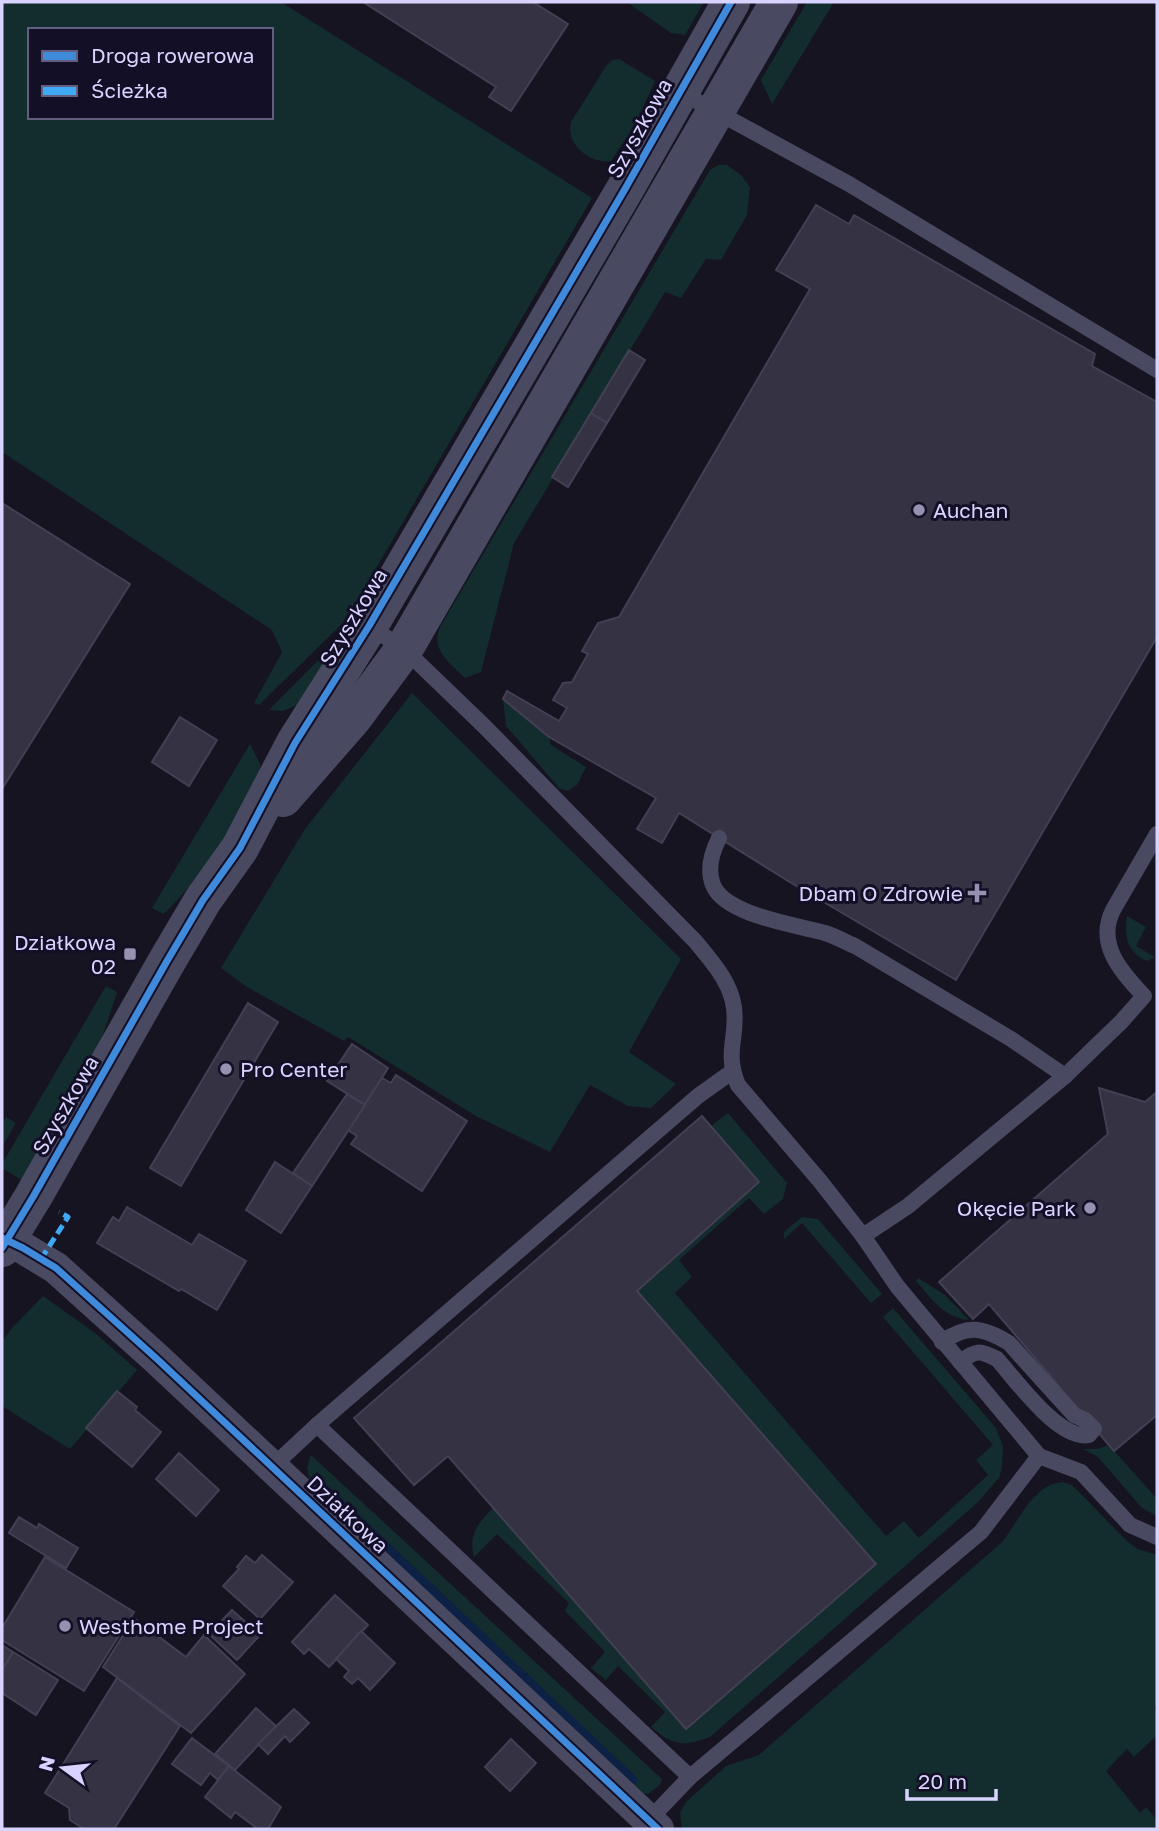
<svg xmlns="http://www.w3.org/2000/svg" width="1159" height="1831" viewBox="0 0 1159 1831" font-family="'Golos Text',sans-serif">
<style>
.green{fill:#132c2d;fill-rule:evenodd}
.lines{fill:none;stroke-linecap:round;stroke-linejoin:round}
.stream{stroke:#0d2144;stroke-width:9}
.building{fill:#343243;stroke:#433f54;stroke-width:2}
.service{stroke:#4a4962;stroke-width:16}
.minor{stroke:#4a4962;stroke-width:32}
.tertiary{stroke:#4a4962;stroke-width:38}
.quiet{stroke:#3fa9f5;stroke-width:5;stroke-dasharray:10 5;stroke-linecap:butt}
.cycleway-casing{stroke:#130f26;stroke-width:11}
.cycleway{stroke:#408adc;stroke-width:7}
.poi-dot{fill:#9591b1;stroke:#130f26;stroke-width:2.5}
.labels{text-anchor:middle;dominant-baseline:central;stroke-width:6;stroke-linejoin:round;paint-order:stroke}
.street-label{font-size:21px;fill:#d9d4ff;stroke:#130f26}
.poi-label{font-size:21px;fill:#d9d4ff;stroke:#130f26;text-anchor:start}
</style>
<rect width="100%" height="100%" fill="#161421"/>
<g class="green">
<path d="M2,2H281L592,198L346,620L259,705L254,703L282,652L272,630L2,452ZM30,30H271V117H30Z"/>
<path d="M627,2H704L685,35L671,33Z"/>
<path d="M807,2H834L772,104L761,80Z"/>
<path d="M619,59L655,81L635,125L611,161C590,164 565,144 571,122L606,66L612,60Z"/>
<path d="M718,165H727L741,175L750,187L747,215L721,260L706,259L681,298L665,292L514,543L481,672L465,678C450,663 430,650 440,627L710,170Z"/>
<path d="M350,628L302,703L283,711L269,710Z"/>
<path d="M412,693L681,959L629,1052L676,1084L651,1108L628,1106L590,1085L550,1152L476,1116L348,1037L344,1041L247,987L221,968L305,829Z"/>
<path d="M503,699L549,737L551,745L586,767L577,785L568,791L559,788L506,726Z"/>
<path d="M250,744L260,764V779L211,863L166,912L163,914L152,908Z"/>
<path d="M1127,916L1146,927L1136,946L1155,957L1147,961C1127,953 1124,935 1127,916Z"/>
<path d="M106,986L117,992L102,1038L23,1181L2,1168V1164Z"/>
<path d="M728,1113L787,1183L783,1199L764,1214L749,1198L679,1260L692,1277L675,1293L886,1536L904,1521L919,1538L988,1475L976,1460L993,1445L883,1317L893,1308L996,1428L1003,1447L1002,1468L999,1478L977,1503L710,1737C682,1747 674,1746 651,1727L665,1712L618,1666L606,1680L591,1668L605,1652L565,1611L569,1603L497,1534L474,1557C468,1535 478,1523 493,1508L686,1729L875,1564L637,1291L759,1183L711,1126Z"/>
<path d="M6,1117L16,1123L2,1147V1124Z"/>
<path d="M802,1217L818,1219L882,1294L871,1303L802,1223L784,1239V1232Z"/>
<path d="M918,1278L945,1295L969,1320C944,1318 931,1298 916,1281Z"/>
<path d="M43,1296L95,1333L137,1370L70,1449L2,1406V1342L12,1328Z"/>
<path d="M1109,1445L1157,1499V1516L1142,1508L1098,1457L1083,1449H1097Z"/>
<path d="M311,1455L662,1779L660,1785L648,1794L635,1792L311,1485L307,1468Z"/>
<path d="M1063,1482L1072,1485L1128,1542L1138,1549L1157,1555V1704L1154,1707L1157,1711V1735L1134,1757L1127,1749L1106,1771L1140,1813L1146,1807L1157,1820V1829H682L680,1813L686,1802L726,1766L759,1755L1002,1542C1020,1520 1033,1484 1063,1482Z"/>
</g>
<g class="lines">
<path class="stream" d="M318,1482L633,1780"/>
</g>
<g class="building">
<path d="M363,2H533L568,24L511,111L489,97L496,87Z"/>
<path d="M816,205L849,224L854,215L1095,354L1092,366L1157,402V637L956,980L788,881L679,813L662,843L637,829L656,798L549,737L503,699L507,691L559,721L567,708L553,700L563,683L572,682L588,654L582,651L598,623L619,617L810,289L776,270Z"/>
<path d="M629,350L645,360L607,423L591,413Z"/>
<path d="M591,413L607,423L568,487L552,477Z"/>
<path d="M2,503L130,584L2,789Z"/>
<path d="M180,717L217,740L189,786L152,762Z"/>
<path d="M248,1003L278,1022L181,1186L150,1168Z"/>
<path d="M352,1044L388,1068L365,1105L327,1081Z"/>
<path d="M396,1075L467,1121L422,1191L351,1144L357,1136L348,1130L382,1078L391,1083Z"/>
<path d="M1099,1088L1145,1102L1157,1092V1415L1114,1451L989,1304L973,1319L939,1282L1108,1134Z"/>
<path d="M347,1094L365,1105L312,1186L293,1173Z"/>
<path d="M702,1116L759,1182L637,1291L876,1564L686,1729L448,1456L414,1485L354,1418Z"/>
<path d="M275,1162L312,1186L281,1233L246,1210Z"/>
<path d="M127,1207L192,1245L199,1234L246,1261L217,1310L181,1289L179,1291L97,1243L113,1217L119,1221Z"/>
<path d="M117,1391L137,1407L135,1410L161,1432L132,1467L86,1428Z"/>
<path d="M179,1453L219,1490L196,1516L156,1479Z"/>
<path d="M19,1517L37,1528L39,1524L78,1548L66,1568L9,1533Z"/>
<path d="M262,1555L293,1582L260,1619L223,1586L239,1569L237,1567L246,1556L255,1563Z"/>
<path d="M45,1557L134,1612L84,1691L2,1640V1628Z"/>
<path d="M335,1595L368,1625L329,1667L309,1649L304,1654L292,1642Z"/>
<path d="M232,1610L260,1635L237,1660L209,1634Z"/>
<path d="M134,1618L186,1657L204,1635L245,1674L191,1733L103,1667Z"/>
<path d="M361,1631L395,1663L370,1690L358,1678L352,1684L344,1677L349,1671L336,1659Z"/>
<path d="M2,1645L13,1652L2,1670Z"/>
<path d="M13,1652L58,1680L36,1715L2,1693V1670Z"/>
<path d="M117,1678L180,1726L114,1829H84L70,1820L69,1808L45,1793Z"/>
<path d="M256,1708L276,1726L235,1770L215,1754Z"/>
<path d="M294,1709L309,1723L290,1742L285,1736L268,1754L258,1744Z"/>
<path d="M192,1738L229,1766L218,1780L210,1773L201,1785L172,1764Z"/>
<path d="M511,1739L536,1763L510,1791L485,1767Z"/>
<path d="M229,1766L281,1807L268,1829H258L235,1812L231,1818L205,1797Z"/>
</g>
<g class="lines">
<g class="service">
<path d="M680,92L849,184L1157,370"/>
<path d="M369,626L404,649L484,726L696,942C712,962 731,982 734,1008C738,1039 724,1051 738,1085L820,1181L863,1236L908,1206L1065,1076L1121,1022L1144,996C1121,972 1096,944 1113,910L1157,834"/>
<path d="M719,838C712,852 707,870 713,885C725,915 796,925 825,933C835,936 845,942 855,946L1011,1039L1065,1076"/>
<path d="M863,1236L897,1286L1039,1456"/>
<path d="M942,1342C967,1324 983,1327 1009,1343L1074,1415L1085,1420L1094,1429L1089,1435C1059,1441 1016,1380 997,1359C979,1350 976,1350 960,1362"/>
<path d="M317,1425L690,1777"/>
<path d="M272,1467L317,1425L698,1096L733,1071"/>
<path d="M649,1820L690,1777L981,1532L1039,1456L1081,1472L1130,1525L1157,1537"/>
</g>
<path class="minor" d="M2,1238L23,1248L56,1268L157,1359L658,1829"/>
<g class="tertiary">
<path d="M283,798L353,718L404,649L779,2"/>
<path d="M2,1248L33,1197L167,961L203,900L240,848L295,743L369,626L625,189L731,2"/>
</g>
<path class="quiet" d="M41,1259L68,1217L59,1212"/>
<g class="cycleway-casing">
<g id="cycleway">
<path d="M2,1238L23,1248L56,1268L157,1359L658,1829"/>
<path d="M2,1248L33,1197L167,961L203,900L240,848L295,743L369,626L625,189L731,2"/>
</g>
</g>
<use href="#cycleway" class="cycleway"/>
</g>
<g class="poi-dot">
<circle cx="919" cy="510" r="7"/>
<path d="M973.5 882.5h7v7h7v7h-7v7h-7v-7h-7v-7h7z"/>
<rect x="123" y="947" width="14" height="14" rx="3.5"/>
<circle cx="226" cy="1069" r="7"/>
<circle cx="1090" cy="1208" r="7"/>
<circle cx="65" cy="1626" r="7"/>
</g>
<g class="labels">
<g class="street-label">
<text transform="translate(639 128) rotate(-61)">Szyszkowa</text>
<text transform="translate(353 617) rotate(-59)">Szyszkowa</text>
<text transform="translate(65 1105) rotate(-60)">Szyszkowa</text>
<text transform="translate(348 1514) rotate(43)">Działkowa</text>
</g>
<g class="poi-label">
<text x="933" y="510">Auchan</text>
<text x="963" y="893" text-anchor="end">Dbam O Zdrowie</text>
<text x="116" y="942" text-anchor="end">Działkowa<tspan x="116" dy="24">02</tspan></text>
<text x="240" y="1069">Pro Center</text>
<text x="1076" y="1208" text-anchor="end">Okęcie Park</text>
<text x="79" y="1626">Westhome Project</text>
</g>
</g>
<rect width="1159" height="1831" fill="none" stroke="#d9d4ff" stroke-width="7"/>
<rect x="28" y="28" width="245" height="91" fill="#130f26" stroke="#625e7d" stroke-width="2"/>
<rect x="42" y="51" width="35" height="10" fill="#408adc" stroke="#625e7d" stroke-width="2"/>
<text x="91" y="63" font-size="21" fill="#d9d4ff">Droga rowerowa</text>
<rect x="42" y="86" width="35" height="10" fill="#3fa9f5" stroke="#625e7d" stroke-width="2"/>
<text x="91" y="98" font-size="21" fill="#d9d4ff">Ścieżka</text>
<g transform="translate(63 1768) rotate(285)" stroke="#130f26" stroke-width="5" paint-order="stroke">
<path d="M0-5L12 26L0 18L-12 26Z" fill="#d9d4ff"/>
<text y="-10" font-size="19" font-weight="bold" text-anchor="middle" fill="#d9d4ff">N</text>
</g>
<path d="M907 1789v10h89v-10" fill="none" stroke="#d9d4ff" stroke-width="3.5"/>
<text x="918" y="1789" font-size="21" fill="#d9d4ff" stroke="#130f26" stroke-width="5" paint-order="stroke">20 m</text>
</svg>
